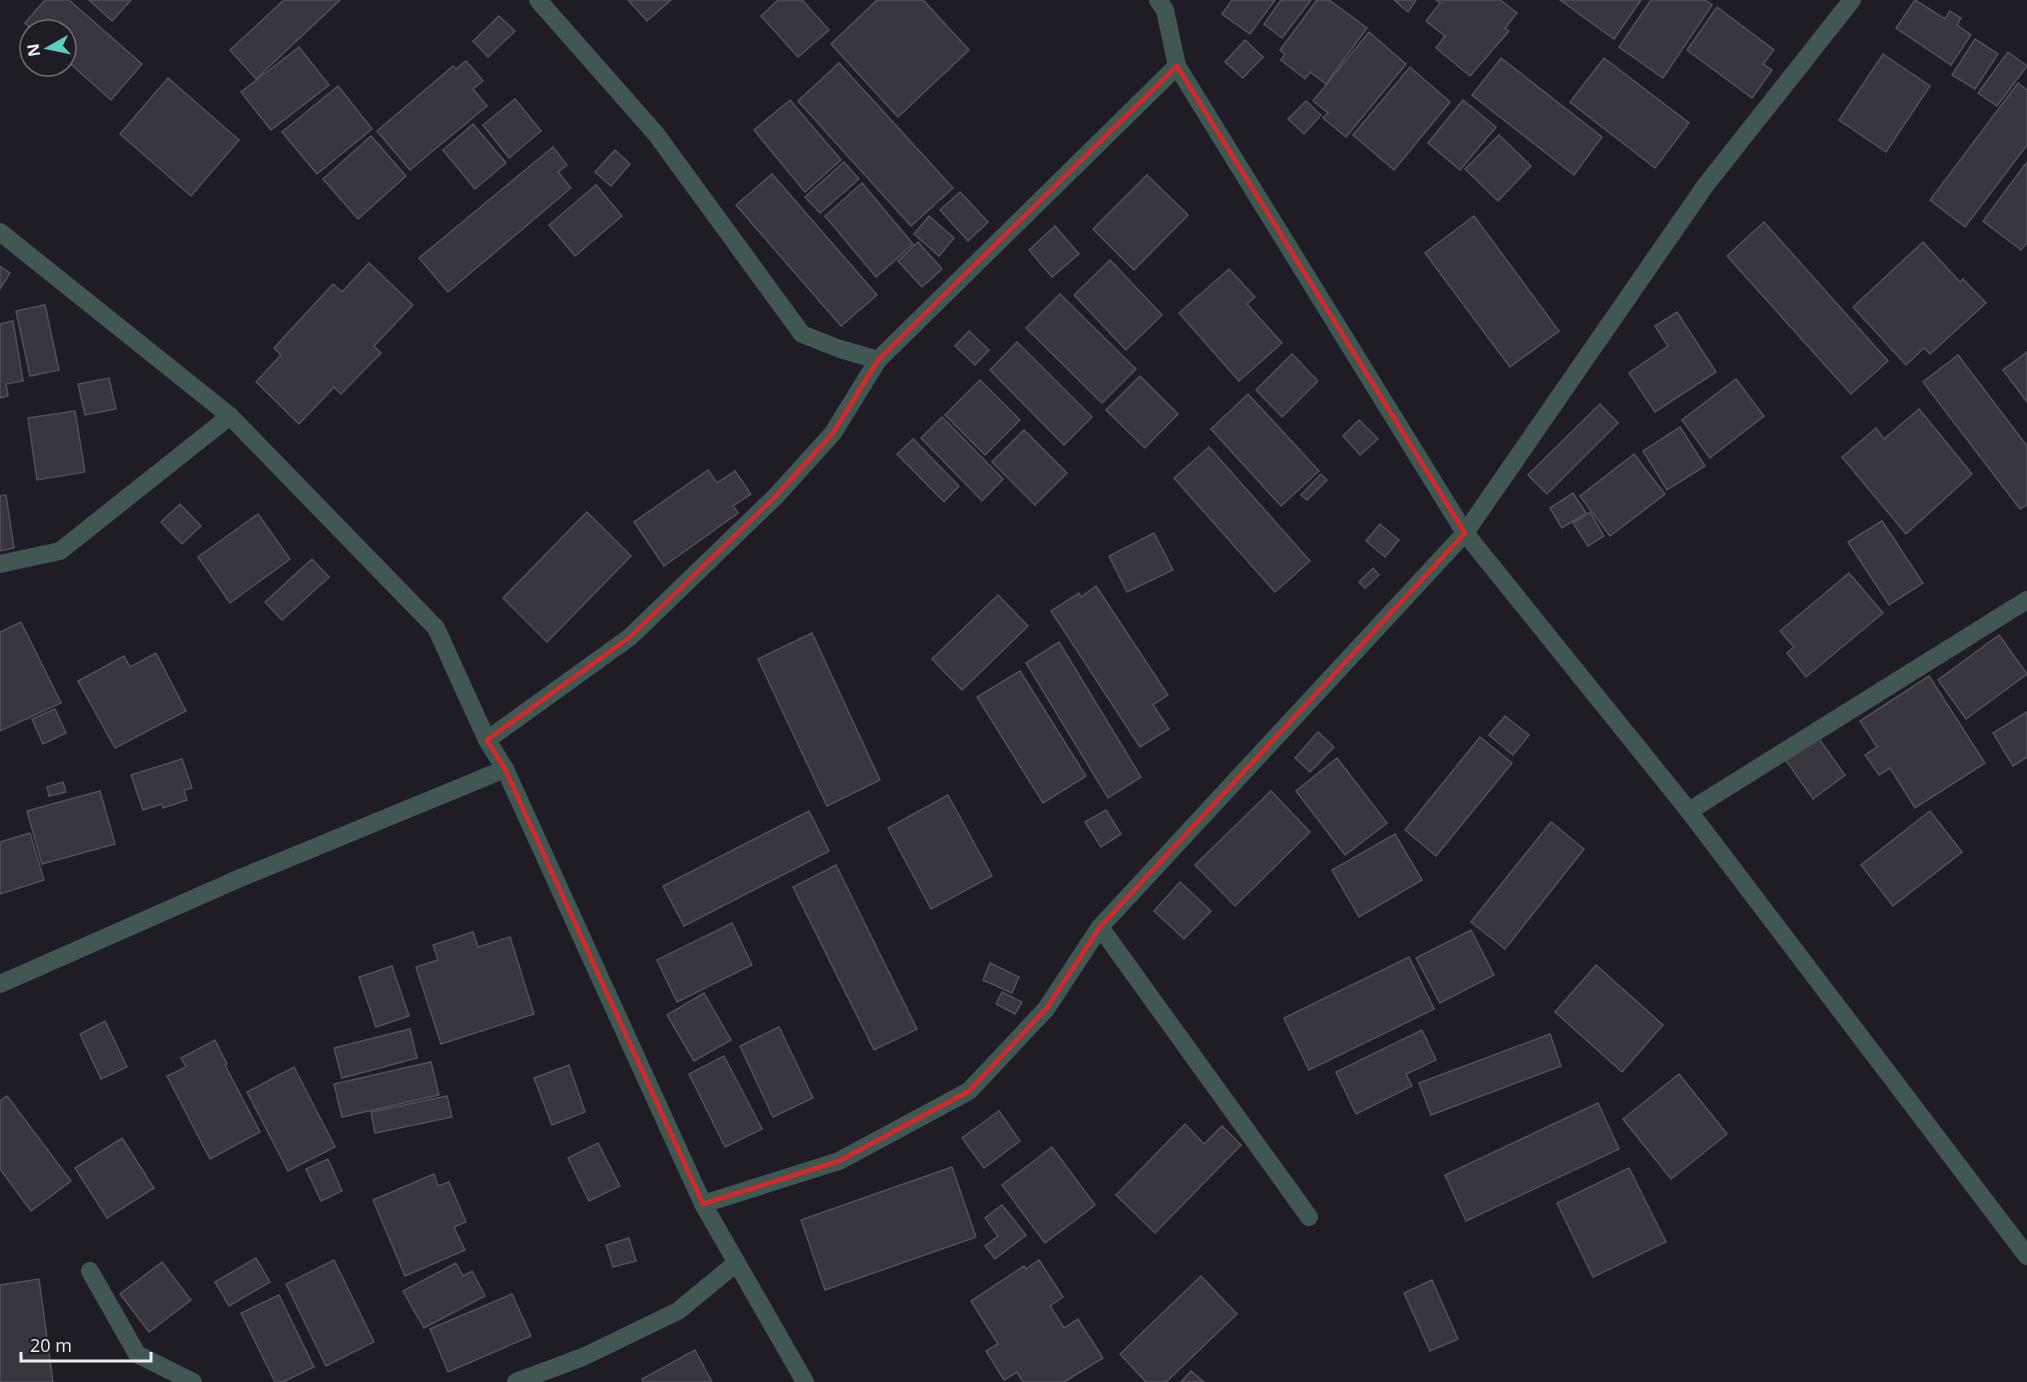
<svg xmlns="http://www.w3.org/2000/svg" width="2027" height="1382" viewBox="0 0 2027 1382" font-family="'Open Sans',sans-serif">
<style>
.building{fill:#39353f;stroke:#544f5a;stroke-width:1.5}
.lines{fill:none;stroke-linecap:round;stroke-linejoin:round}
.street{stroke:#415753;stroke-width:18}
.marked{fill:none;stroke:#d62828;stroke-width:4.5;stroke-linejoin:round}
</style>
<rect width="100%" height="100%" fill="#201c25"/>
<g class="building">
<path d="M45,0H69L142,64L111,100L66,60V30H33L25,23Z"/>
<path d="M89,0H131L112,21Z"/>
<path d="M284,0H340L256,79L230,50Z"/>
<path d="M628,0H671L647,21Z"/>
<path d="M778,0H802L829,30L798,57L761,16Z"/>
<path d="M877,0H923L969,50L898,117L831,44Z"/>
<path d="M1232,0H1275L1250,34L1222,14Z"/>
<path d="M1281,0H1311L1282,38L1264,24Z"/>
<path d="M1317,0H1329L1367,28L1326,84L1310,72L1305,79L1281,60L1285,54L1280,50Z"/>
<path d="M1394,0H1416L1408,12Z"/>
<path d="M1436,0H1500L1517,13L1505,28L1509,31L1470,76L1436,48L1445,36L1426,21L1440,3Z"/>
<path d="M1560,0H1641L1614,39Z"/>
<path d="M1651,0H1705L1712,5L1663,78L1619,47Z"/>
<path d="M1915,0L1945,19L1950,11L1961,18L1957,25L1971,35L1951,65L1896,28Z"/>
<path d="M1717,7L1774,50L1763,64L1772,70L1752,98L1687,50Z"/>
<path d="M499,16L515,31L488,57L473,41Z"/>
<path d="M1369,32L1406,64L1346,137L1323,118L1328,113L1313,101Z"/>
<path d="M1975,39L1998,54L1975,89L1952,75Z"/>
<path d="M1245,40L1263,57L1243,78L1225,62Z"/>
<path d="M299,47L329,85L271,130L241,92Z"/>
<path d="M2008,52L2027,66L1997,106L1978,93Z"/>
<path d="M1883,54L1930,86L1886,152L1839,120Z"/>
<path d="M1501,58L1602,137L1574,175L1472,95Z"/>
<path d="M1604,58L1689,123L1655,168L1570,102Z"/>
<path d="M466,61L483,81L473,89L487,106L410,170L377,131L453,66L456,69Z"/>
<path d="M839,63L953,188L911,226L798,101Z"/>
<path d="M1410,67L1450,102L1394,170L1353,135Z"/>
<path d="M168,78L239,140L191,196L120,134Z"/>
<path d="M2018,83L2027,90V145L1965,227L1930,200Z"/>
<path d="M338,86L372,129L317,174L282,132Z"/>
<path d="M515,99L541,131L509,158L483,125Z"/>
<path d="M790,100L841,160L805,192L754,130Z"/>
<path d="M1463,100L1496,127L1460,170L1428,143Z"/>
<path d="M1306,101L1321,115L1304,134L1288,119Z"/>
<path d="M473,124L506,163L475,189L443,150Z"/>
<path d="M1499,135L1531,166L1498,201L1465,169Z"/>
<path d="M371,136L406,176L358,219L323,179Z"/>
<path d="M553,147L567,165L558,172L571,188L448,292L419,258Z"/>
<path d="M615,150L630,164L611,186L595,172Z"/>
<path d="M844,162L859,179L820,213L805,197Z"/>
<path d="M2027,162V243L2021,250L1983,221Z"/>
<path d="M772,174L877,295L841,326L736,205Z"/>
<path d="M1147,175L1188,215L1134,270L1093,229Z"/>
<path d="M862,183L913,244L876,277L825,216Z"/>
<path d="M596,185L622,216L575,256L549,225Z"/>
<path d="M960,192L988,222L968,241L940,210Z"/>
<path d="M929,216L954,238L939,256L914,234Z"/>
<path d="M1474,216L1559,331L1510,367L1425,253Z"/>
<path d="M1764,222L1888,361L1851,394L1727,256Z"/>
<path d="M1055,226L1079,254L1052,277L1029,250Z"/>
<path d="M918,242L942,269L922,287L898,261Z"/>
<path d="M1923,242L1960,282L1963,279L1986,303L1930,354L1924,348L1906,365L1853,307Z"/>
<path d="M1110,260L1162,315L1126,350L1074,295Z"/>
<path d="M369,263L413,305L374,346L381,353L341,394L334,387L299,424L256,382L281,355L274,348L333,284L342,292Z"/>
<path d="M0,266L10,273L0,289Z"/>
<path d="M1229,269L1255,297L1247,304L1282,343L1239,381L1179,313Z"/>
<path d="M1060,294L1136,369L1102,403L1026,328Z"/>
<path d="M45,305L59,370L30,376L16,311Z"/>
<path d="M1677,312L1716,372L1655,412L1629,373L1668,346L1655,326Z"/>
<path d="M13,321L23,381L6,384L8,396L0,398V324Z"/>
<path d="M969,331L989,350L975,365L955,346Z"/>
<path d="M1017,342L1092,417L1064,445L990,370Z"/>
<path d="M2027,352V402L2003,370Z"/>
<path d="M1292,354L1318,381L1282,417L1256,390Z"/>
<path d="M1958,355L2027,446V505L2020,509L1923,382Z"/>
<path d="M1140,376L1178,414L1145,448L1106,410Z"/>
<path d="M109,378L116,409L85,415L78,384Z"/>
<path d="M1736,379L1764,416L1710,458L1682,420Z"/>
<path d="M980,380L1020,420L985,455L945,415Z"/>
<path d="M1248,394L1319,471L1281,506L1211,429Z"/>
<path d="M1600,404L1618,423L1547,494L1528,475Z"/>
<path d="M1919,409L1972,474L1906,534L1842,457L1876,428L1884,439Z"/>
<path d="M75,411L85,472L37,480L28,418Z"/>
<path d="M942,417L1003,479L982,501L921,438Z"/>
<path d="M1359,420L1378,439L1360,455L1343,436Z"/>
<path d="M1680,427L1705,466L1667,490L1643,451Z"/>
<path d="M1024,430L1067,473L1035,505L992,462Z"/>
<path d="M913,439L959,486L944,502L897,454Z"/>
<path d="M1209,447L1310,561L1275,592L1174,478Z"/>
<path d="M1634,454L1665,494L1610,536L1580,496Z"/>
<path d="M708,470L717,483L735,471L751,494L733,506L738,513L664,566L634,522Z"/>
<path d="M1321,474L1327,480L1307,500L1301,495Z"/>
<path d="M1573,493L1586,513L1562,528L1550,508Z"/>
<path d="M6,495L14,548L0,551V496Z"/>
<path d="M180,504L201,526L182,544L161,522Z"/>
<path d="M587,512L631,556L547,642L503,598Z"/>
<path d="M1590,512L1604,536L1588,546L1573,523Z"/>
<path d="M258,514L290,559L230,603L198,557Z"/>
<path d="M1882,521L1923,583L1889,605L1848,542Z"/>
<path d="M1380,524L1399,540L1385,557L1366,541Z"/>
<path d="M1154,533L1173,570L1127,592L1109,556Z"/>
<path d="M312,559L329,577L282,620L265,602Z"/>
<path d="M1373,568L1379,575L1365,588L1359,582Z"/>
<path d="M1849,573L1883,613L1806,677L1787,653L1794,647L1780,631Z"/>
<path d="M1096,586L1168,695L1153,705L1169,729L1140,747L1051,611L1079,593L1081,597Z"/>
<path d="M998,595L1028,626L962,690L932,659Z"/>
<path d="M21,622L61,703L0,731V632Z"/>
<path d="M812,633L880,780L827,806L758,659Z"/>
<path d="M1999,635L2027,674L1966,719L1938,680Z"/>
<path d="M1059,642L1141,777L1108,798L1026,663Z"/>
<path d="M156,653L186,711L115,748L78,681L124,656L130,667Z"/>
<path d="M1020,671L1086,776L1043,803L977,697Z"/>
<path d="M1929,676L1985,763L1915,808L1890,768L1879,775L1865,755L1877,747L1860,721Z"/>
<path d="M55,709L66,733L43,744L32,719Z"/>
<path d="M2027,712V757L2013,766L1993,733Z"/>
<path d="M1505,716L1529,735L1513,755L1489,735Z"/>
<path d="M1318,732L1334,747L1310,772L1295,758Z"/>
<path d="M1817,736L1845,775L1813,799L1785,759Z"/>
<path d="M1480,737L1512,763L1436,856L1405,830Z"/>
<path d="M1337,758L1387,823L1345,855L1296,791Z"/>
<path d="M182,759L192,788L184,790L187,800L163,808L162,804L143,810L131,775Z"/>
<path d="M63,782L66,792L49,796L47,787Z"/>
<path d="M100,791L115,844L42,864L27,811Z"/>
<path d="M1271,791L1310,832L1235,906L1195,865Z"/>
<path d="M948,795L992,876L931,909L888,828Z"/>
<path d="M1106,810L1121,834L1101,847L1085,822Z"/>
<path d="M809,811L829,851L684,926L663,886Z"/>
<path d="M1930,811L1962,852L1893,906L1861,865Z"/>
<path d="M1551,822L1584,849L1505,949L1471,922Z"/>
<path d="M30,833L44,880L0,894V842Z"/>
<path d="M1395,834L1422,880L1359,917L1332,870Z"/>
<path d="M836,865L917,1029L874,1050L793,887Z"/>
<path d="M1180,882L1211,911L1184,939L1154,911Z"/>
<path d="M732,923L752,965L677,1002L657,960Z"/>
<path d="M1471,930L1494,975L1440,1003L1416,958Z"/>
<path d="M473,932L478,947L510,937L534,1014L441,1044L416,967L438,960L433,945Z"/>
<path d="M1409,957L1434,1009L1309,1070L1284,1018Z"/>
<path d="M990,963L1019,977L1012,993L983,980Z"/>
<path d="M1596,965L1663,1025L1622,1072L1555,1012Z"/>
<path d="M392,966L409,1016L376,1027L359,977Z"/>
<path d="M1002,992L1022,1002L1015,1014L996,1004Z"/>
<path d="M704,993L731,1040L694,1061L667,1015Z"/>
<path d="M105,1021L127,1067L101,1079L80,1034Z"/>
<path d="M779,1027L813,1098L773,1117L740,1046Z"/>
<path d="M410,1029L417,1058L342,1078L334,1048Z"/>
<path d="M1422,1030L1436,1060L1406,1074L1412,1086L1356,1114L1336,1072Z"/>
<path d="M1550,1034L1561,1066L1431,1115L1419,1083Z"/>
<path d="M215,1040L227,1064L225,1065L260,1132L210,1159L167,1076L186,1067L181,1058Z"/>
<path d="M724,1056L762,1129L725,1147L689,1074Z"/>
<path d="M431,1062L439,1095L342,1117L334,1084Z"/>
<path d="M569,1065L585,1112L552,1125L534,1078Z"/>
<path d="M294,1067L335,1147L288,1171L247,1092Z"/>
<path d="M1679,1074L1727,1134L1671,1179L1623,1119Z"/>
<path d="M7,1096L71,1181L31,1211L0,1169V1101Z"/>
<path d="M447,1096L452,1117L375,1133L371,1112Z"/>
<path d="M1598,1103L1619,1149L1466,1221L1445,1175Z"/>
<path d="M999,1111L1020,1141L984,1168L962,1138Z"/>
<path d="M1185,1124L1204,1144L1222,1126L1241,1145L1155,1233L1116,1195Z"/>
<path d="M122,1138L154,1188L107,1218L75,1168Z"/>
<path d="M598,1143L620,1186L589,1201L568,1158Z"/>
<path d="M1052,1147L1095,1205L1045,1243L1002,1185Z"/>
<path d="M328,1159L342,1191L321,1201L306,1169Z"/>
<path d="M952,1167L976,1237L825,1290L801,1220Z"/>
<path d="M1629,1168L1666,1242L1593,1277L1557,1203Z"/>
<path d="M434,1174L438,1186L449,1182L466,1222L454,1227L465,1250L405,1276L373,1200Z"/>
<path d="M1002,1205L1026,1235L995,1259L985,1246L998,1236L985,1218Z"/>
<path d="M629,1238L636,1261L613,1267L606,1245Z"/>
<path d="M256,1258L270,1282L229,1306L215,1282Z"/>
<path d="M334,1260L374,1342L326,1366L286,1284Z"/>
<path d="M1039,1260L1063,1297L1050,1306L1064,1328L1078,1319L1103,1358L1064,1382H1023L1017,1372L1004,1380L986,1351L998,1344L971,1301L1024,1266L1026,1269Z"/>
<path d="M162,1262L191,1300L149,1332L120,1294Z"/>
<path d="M456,1263L463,1276L472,1271L485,1296L424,1328L403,1291Z"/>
<path d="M1201,1276L1237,1314L1166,1382H1146L1120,1354Z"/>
<path d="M39,1279L53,1382H0V1285Z"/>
<path d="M1432,1280L1458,1339L1430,1351L1404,1293Z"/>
<path d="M512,1294L531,1336L448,1372L430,1329Z"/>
<path d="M279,1295L314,1367L283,1382H275L241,1313Z"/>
<path d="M695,1350L712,1382H643L642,1379Z"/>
<path d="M1191,1371L1204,1382H1181Z"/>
</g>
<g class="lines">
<g class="street">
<path d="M538,0L656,134L802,334L840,349L878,360"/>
<path d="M1177,66L1465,533L1689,811L2027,1256"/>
<path d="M0,232L230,416L436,628L487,740L505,769L703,1204L805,1382"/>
<path d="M0,564L60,551L230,416"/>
<path d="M487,740L630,637L776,496L833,433L878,360L1177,66L1165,10L1158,0"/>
<path d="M1689,811L2027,600"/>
<path d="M1100,927L1309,1217"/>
<path d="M0,984L238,879L505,769"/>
<path d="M703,1204L839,1161L969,1091L1046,1009L1100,927L1465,533L1705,186L1852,0"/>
<path d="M90,1271L137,1354L193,1382"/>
<path d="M516,1382L583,1357L678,1311L735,1264"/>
</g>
</g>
<path class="marked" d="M1177,66L1465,533L1100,927L1046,1009L969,1091L839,1161L703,1204L505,769L487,740L630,637L776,496L833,433L878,360Z"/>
<g transform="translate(48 48) rotate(261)"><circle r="28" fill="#201c25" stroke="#736f77" stroke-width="1.5"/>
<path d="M0-4.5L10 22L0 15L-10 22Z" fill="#5dceb9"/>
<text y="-9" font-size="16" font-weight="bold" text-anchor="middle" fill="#efecf3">N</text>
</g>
<path d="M21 1352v9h130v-9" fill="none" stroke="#efecf3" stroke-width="3"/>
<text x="30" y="1352" font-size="18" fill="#efecf3" stroke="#201c25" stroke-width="4.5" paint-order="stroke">20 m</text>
</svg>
